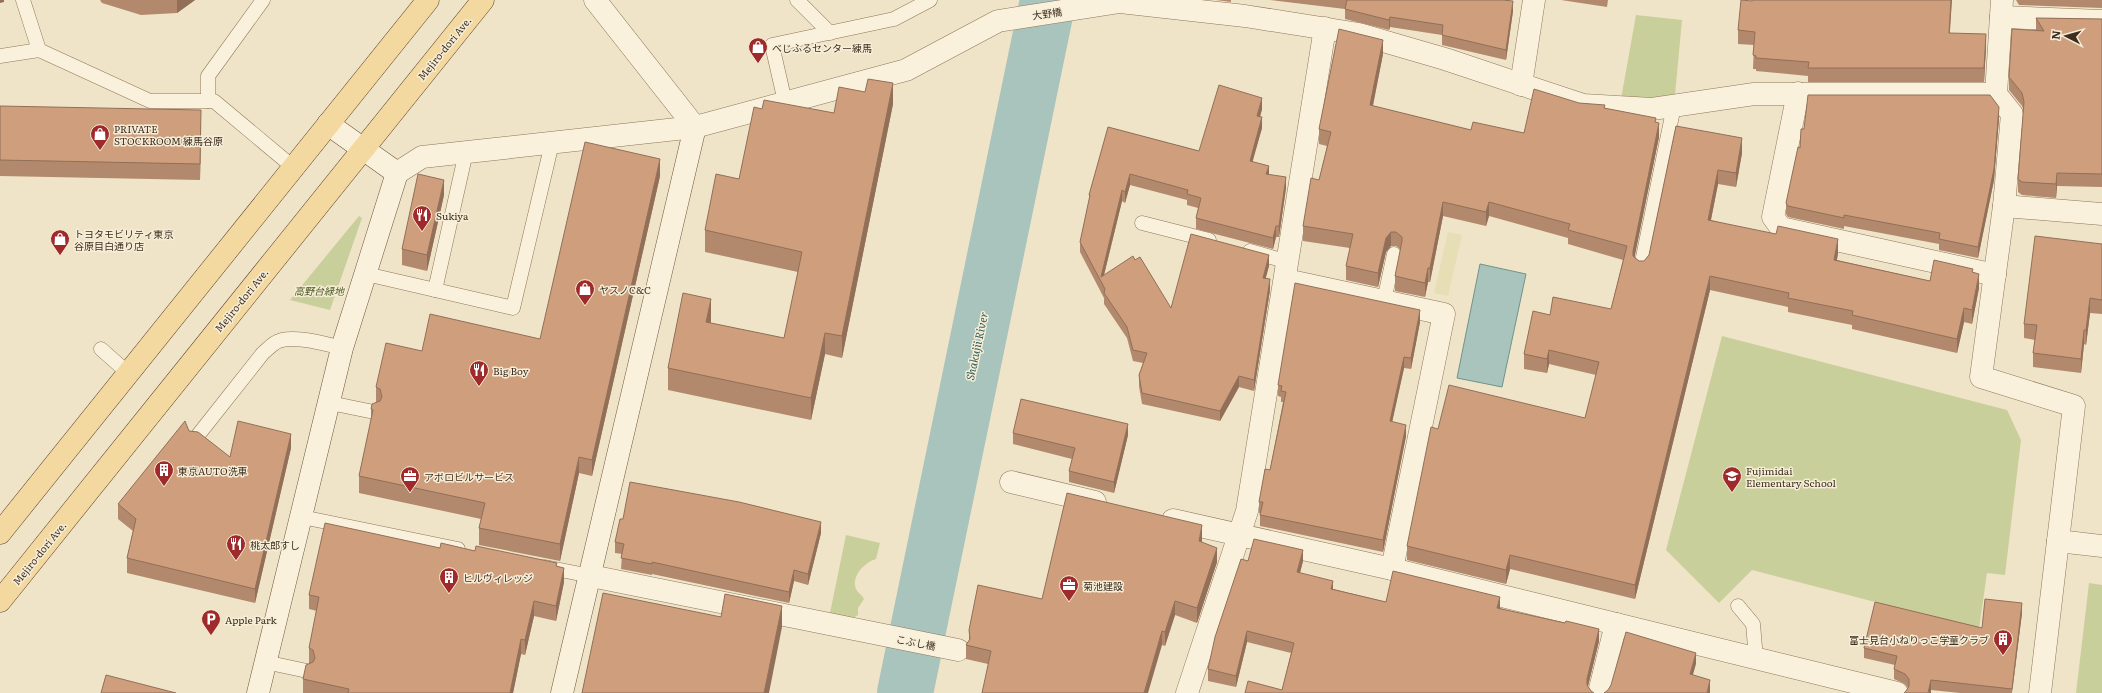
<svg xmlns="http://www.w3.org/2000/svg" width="2102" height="693" viewBox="0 0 2102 693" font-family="Literata,'Noto Sans JP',serif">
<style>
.farmland{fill:#e6deb5}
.green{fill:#c9cf9b}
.water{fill:#a9c4bc;stroke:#6f938a}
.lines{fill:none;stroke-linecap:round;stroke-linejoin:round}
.river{stroke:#a9c4bc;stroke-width:56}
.lane-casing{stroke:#8d765c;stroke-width:15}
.street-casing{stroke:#8d765c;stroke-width:23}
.secondary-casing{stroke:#6f573f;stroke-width:23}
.primary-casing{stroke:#5b4430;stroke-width:23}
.lane{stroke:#faf1dc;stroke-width:14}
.street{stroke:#faf1dc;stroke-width:22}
.secondary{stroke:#faf1dc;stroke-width:22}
.primary{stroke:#f3d9a0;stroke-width:22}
.wall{fill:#b2896c}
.shaded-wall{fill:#916f58}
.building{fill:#cf9f7d;stroke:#916f58}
.labels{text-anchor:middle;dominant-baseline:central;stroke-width:3;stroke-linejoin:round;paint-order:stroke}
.street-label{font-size:10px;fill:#3d2e20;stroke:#f7eed8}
.poi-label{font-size:10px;fill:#3d2e20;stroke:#f7eed8;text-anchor:start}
.park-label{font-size:10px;font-style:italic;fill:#4d5a26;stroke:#f7eed8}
.water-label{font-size:11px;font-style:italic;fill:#2f5d5a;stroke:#f7eed8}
</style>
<rect width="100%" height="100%" fill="#f0e4c8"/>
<path class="farmland" d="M1448,232L1462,235L1448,296L1434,293Z"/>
<g class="green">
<path d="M1636,15L1682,20L1675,95L1650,100L1621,99Z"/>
<path d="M359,216L362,218L330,310L290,300Z"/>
<path d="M1722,336L2007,410L2021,440L2005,575L1987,573L1979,629L1752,570L1719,603L1666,550Z"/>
<path d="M846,535L880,543L876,559C865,562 851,576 856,589C858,593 862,595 864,599L858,608V615L853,618L830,613Z"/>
<path d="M2089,583L2102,585V693H2076Z"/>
</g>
<path class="water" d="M1480,264L1526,274L1502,387L1457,378Z"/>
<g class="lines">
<path class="river" d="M905,693L1048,0"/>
<g class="lane-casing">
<g id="lane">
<path d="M23,0L39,50"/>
<path d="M797,0L830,33"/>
<path d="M0,56L39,50L150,101H214L293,167"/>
<path d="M208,101V76L263,0"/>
<path d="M785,102L772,45L894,19L930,0"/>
<path d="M1142,223L1209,240"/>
<path d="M1250,251L1288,262"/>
<path d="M1641,267L1674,106"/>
<path d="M366,274L513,308L552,143"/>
<path d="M435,290L466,152"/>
<path d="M1384,301L1394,254"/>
<path d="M101,349L128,373"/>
<path d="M330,403L374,412"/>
<path d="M195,439L263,353C267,350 270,346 275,343C289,333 326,344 342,348"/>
<path d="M302,517L458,549"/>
<path d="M545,567L591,576"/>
<path d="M1738,606L1753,624L1756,659"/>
<path d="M265,662L307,671"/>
</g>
</g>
<g class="street-casing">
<g id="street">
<path d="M595,0L695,127"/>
<path d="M2002,0L1996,94L2012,114L2004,206L1981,377L2074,406L2040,693"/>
<path d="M2001,17L2102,21"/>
<path d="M1521,85L1534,0"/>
<path d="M1798,93L1773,217L1781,228L1995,275"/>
<path d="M397,173L422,157L695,127L906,70L998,21L1120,2L1245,16L1359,34L1445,59L1583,105L1652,109L1754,94H1996"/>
<path d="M2004,206L2102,214"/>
<path d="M1286,280L1444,314L1392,569"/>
<path d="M1011,482L1095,502"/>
<path d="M1173,520L1392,569L1897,693"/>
<path d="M2058,541L2102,546"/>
<path d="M591,576L958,650"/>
<path d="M1187,693L1247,511L1325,28"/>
<path d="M1599,693L1616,624"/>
</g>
</g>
<g class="secondary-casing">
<g id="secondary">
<path d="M258,693L342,348L397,173L328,124"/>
<path d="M562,693L695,127"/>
</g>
</g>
<g class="primary-casing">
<g id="primary">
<path d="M0,533L428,0"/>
<path d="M0,601L483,0"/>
</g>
</g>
<use href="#lane" class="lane"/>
<use href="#street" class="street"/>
<use href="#secondary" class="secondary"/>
<use href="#primary" class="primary"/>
</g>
<g class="wall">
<path d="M100,0H195L177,13L141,15L102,3Z"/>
<path d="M1216,0H1231V2Z"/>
<path d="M1270,0H1502L1513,11L1506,60L1442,45V35L1390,27L1389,30L1345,19V9Z"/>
<path d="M1561,0H1608L1607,7Z"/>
<path d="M2016,0H2102V8L2019,5Z"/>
<path d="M1752,1L1950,33L1986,47L1984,82H1808V76L1756,71V69H1753L1754,45L1738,44V30Z"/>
<path d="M2036,18L2102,19V187L2057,186L2056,198L2022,195L2018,192V179L2024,112L2022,106L2009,90V77L2036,30Z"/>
<path d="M1383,54L1373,106L1471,130L1524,133L1579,103L1605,108L1656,122L1659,137L1634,257L1639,261H1644L1649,255L1676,126L1742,153L1736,187L1718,184L1711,220L1838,253L1837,260L1930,281L1973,273L1979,288L1972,324L1964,322L1957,353L1852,329V325L1788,312V307L1710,290L1635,599L1510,569L1506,584L1407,560V546L1438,429L1585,418L1596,375L1549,364L1547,373L1524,369V354L1550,315L1611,309L1623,260L1568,244V238L1489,216L1486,226L1443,216L1430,282H1428L1425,297L1395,291V276L1401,250L1396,246H1391L1386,252L1378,287L1346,280V266L1350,248L1303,241V226L1319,180L1327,146L1319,144V129Z"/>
<path d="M893,104L842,358L825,354L811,420L668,390V368L711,321V323L784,338L798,272L705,252V230L739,179L762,109L834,113Z"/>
<path d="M0,106L201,126L200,180L0,176Z"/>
<path d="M1262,109L1260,117L1262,128L1252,161L1286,188L1279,237H1276L1273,249L1196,229V218L1198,208L1187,205V200L1130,185L1125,203L1122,201L1104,275L1171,308L1269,266L1265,278L1270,290L1254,391L1239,387L1220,421L1142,404L1139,386V375L1143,363L1133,361L1127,338L1104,304V298L1080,252V242L1089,203V195L1108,127L1199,151Z"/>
<path d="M1999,118L1994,180L1978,258L1939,250V244L1844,226V229L1788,217L1786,214V203L1804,129Z"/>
<path d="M660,176L592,476L579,473L560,561L479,545V528L481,519L359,493V476L371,421V409L376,402V387L422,351L540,339Z"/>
<path d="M444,195L427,271L402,265V249Z"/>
<path d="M2102,244V314L2090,313L2086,345L2084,344L2081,373L2033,367V353L2035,340L2024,338V324Z"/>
<path d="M1420,322L1411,369L1404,368L1392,421L1406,436L1383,552L1260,526V513H1259V502L1270,470L1283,402H1281V397L1278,396V385Z"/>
<path d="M189,431L230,457L291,448L255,603L127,573V558L133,531L118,519V504Z"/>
<path d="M1013,433L1128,435L1114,493L1069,482V471L1072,459L1013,444Z"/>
<path d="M623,519L821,533L808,585L794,581L789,603L652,574V575L621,569L622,554L615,553V542Z"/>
<path d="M1202,539V542L1217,562L1197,623L1175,615L1165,646L1162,645L988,664L966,659V645L969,641V630L1042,599Z"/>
<path d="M440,548L475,551L557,566L564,582L556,621L534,616L525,655L521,654L513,693H303V679L310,663H309V648L317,611L309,609V595Z"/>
<path d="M1248,561H1303L1300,573L1333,589L1386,602L1500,608L1599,641L1588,686L1282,690L1291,653L1247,642L1236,687L1208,681V669Z"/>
<path d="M2022,613L2012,693H1960L1931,690L1908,688L1905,684L1894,679V669L1895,665L1864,658V648L1982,628Z"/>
</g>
<g class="shaded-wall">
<path d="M0,0H4V2L0,3Z"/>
<path d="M177,0H195L177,13Z"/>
<path d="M1951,0H1952L1949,46V33Z"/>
<path d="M1513,1V11L1506,60V50Z"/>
<path d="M1390,17V27L1389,30V20Z"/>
<path d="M1986,34V47L1984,82V68Z"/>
<path d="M1383,40V54L1370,119V105Z"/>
<path d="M893,83V104L842,358V336Z"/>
<path d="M1262,98V109L1257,127V116Z"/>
<path d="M1999,107V118L1994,180L1978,258V247Z"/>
<path d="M201,110V126L200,180V164Z"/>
<path d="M1262,117V128L1250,171V161Z"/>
<path d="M1659,123V137L1633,265V251Z"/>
<path d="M1742,138V153L1736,187V173Z"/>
<path d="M660,159V176L592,476V460Z"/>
<path d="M1269,166V177L1266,174Z"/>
<path d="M1718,170V184L1708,234V220Z"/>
<path d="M2057,173V186L2056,198V184Z"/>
<path d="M1130,174V185L1125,203V192Z"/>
<path d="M1286,177V188L1279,237V226Z"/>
<path d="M444,180V195L427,271V255Z"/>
<path d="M1122,190V201L1102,283L1101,277Z"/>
<path d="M1443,202V216L1430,282V268Z"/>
<path d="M1489,202V216L1486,226V212Z"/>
<path d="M1276,226V237L1273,249V238Z"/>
<path d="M1391,232V246L1386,252L1378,287V273L1386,238Z"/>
<path d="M1838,239V253L1834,274V260Z"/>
<path d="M1269,255V266L1263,289V278Z"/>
<path d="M1428,268V282L1425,297V283Z"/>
<path d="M1979,274V288L1972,324V310Z"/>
<path d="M1710,276V290L1635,599V585Z"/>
<path d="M1270,279V290L1254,391V380Z"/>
<path d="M2090,298V313L2086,345V330Z"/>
<path d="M711,299V321L706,343V322Z"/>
<path d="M1964,308V322L1957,353V339Z"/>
<path d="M1420,310V322L1411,369V358Z"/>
<path d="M2084,330V344L2081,373V359Z"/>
<path d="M825,333V354L811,420V398Z"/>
<path d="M1549,350V364L1547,373V359Z"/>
<path d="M1404,357V368L1390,432V421Z"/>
<path d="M1239,376V387L1220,421V411Z"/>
<path d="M1128,424V435L1114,493V482Z"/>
<path d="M1406,425V436L1383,552V540Z"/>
<path d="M291,434V448L255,603V589Z"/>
<path d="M579,457V473L560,561V544Z"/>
<path d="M821,522V533L808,585V574Z"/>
<path d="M1202,525V539L1199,556V541Z"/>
<path d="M1217,548V562L1197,623V608Z"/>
<path d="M1303,550V561L1297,584V572Z"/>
<path d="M1510,555V569L1506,584V570Z"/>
<path d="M564,568V582L556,621V606Z"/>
<path d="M794,570V581L789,603V592Z"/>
<path d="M1333,581V592L1331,589Z"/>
<path d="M1500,597V608H1497Z"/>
<path d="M534,601V616L525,655V640Z"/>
<path d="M1175,601V615L1165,646V632Z"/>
<path d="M2022,603V613L2012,693Z"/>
<path d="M782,606V627L769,693H764Z"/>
<path d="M1599,629V641L1587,690V679Z"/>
<path d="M1162,631V645L1148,693H1144Z"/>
<path d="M1247,631V642L1236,687V676Z"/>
<path d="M521,639V654L513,693H510Z"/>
<path d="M1696,653V664L1690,685V674Z"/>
<path d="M1710,680V693H1707Z"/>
<path d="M1931,680V693H1928Z"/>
</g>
<g class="building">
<path d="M1347,0H1502L1513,1L1506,50L1442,35L1443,25L1390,17L1389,20L1345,9Z"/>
<path d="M1741,0L1752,1V0H1951L1949,33L1986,34L1984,68H1808L1809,62L1756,58V56L1753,55L1755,32L1738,30Z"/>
<path d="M2036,18L2102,19V174L2057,173L2056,184L2022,182L2018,179L2024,102L2022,93L2009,77L2012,29L2044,31Z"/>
<path d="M1339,29L1383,40L1370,105L1471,130L1473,122L1524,133L1534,89L1579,103L1605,105L1604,108L1656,118L1655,122L1659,123L1633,251V256L1639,261H1644L1649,255L1676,126L1742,138L1736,173L1718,170L1708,220L1776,234L1778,226L1838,239L1834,260L1930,281L1934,260L1973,269L1972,272L1979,274L1972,310L1964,308L1957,339L1852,315L1853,311L1788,298L1789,293L1710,276L1635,585L1510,555L1506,570L1407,546L1431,427L1438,429L1449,385L1585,418L1599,362L1549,350L1547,359L1524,354L1533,311L1550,315L1553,297L1611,309L1627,246L1568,230L1570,224L1489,202L1486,212L1443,202L1430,268H1428L1425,283L1395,276L1402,241V237L1396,232H1391L1386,238L1378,273L1346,266L1353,234L1303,226L1311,178L1319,180L1331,132L1319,129Z"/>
<path d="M868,79L893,83L842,336L825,333L811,398L668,368L683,293L711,299L706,322L784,338L802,252L705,230L716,174L739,179L754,107L762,109L764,100L834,113L839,87L865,92Z"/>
<path d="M1219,85L1262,98L1257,116L1262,117L1250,161L1269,166L1266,174L1286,177L1279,226H1276L1273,238L1196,218L1201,198L1187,194L1188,190L1130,174L1125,192L1122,190L1101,277L1133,256L1135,260L1140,257L1171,308L1191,234L1269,255L1263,278L1270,279L1254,380L1239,376L1220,411L1142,393L1139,375L1147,353L1133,350L1127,327L1104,293L1105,289L1080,242L1090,195H1089L1108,127L1199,151Z"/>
<path d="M1808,95H1990L1999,107L1994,169L1978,247L1939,239L1940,233L1844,215V218L1788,206L1786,203L1798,147L1800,148L1801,129H1804Z"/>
<path d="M0,106L201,110L200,164L0,160Z"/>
<path d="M585,142L660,159L592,460L579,457L560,544L479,528L485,503L359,476L373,410L371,409L372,404L380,401L382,397L380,389L376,387L386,343L422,351L430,314L540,339Z"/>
<path d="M418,174L444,180L427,255L402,249Z"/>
<path d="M2035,236L2102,244V300L2090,298L2086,330H2084L2081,359L2033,353L2037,325L2024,324Z"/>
<path d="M1295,283L1420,310L1411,358L1404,357L1390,421L1406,425L1383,540L1260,515L1263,502H1259L1265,469L1270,470L1286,392L1281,391L1282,386L1278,385Z"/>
<path d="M1021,399L1128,424L1114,482L1069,471L1075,448L1013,433Z"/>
<path d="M185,421L189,431L198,432L230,457L238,421L291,434L255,589L127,558L136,519L118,504Z"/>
<path d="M630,482L739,502L821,522L808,574L794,570L789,592L652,562V564L621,558L624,544L615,542L620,519H623Z"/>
<path d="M1067,493L1202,525L1199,541L1217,548L1197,608L1175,601L1165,632L1162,631L1144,693H982L991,651L966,645L970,639L969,630L978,585L1042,599Z"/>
<path d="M325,523L440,548L441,543L475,551L476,546L557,563L556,566L564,568L556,606L534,601L525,640L521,639L510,693H348L349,689L303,679L306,665L313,662L315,658L313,650L309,648L319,597L309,595Z"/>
<path d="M1254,539L1303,550L1297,572L1333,581L1331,589L1386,602L1393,571L1500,597L1497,608L1565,623L1566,621L1599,629L1587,679V685L1591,691L1594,693H1245L1248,681L1282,690L1294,643L1247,631L1236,676L1208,669L1215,637L1241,559L1248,561Z"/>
<path d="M603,593L721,617L725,594L782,606L764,693H582Z"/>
<path d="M1985,599L2022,603L2012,689L1931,680L1928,693H1904L1906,691L1909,686V679L1905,674L1894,669L1897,656L1864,648L1875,602L1982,628Z"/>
<path d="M1626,632L1696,653L1690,674L1710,680L1707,693H1604L1608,690L1611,685Z"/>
<path d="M106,675L176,693H101Z"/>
</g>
<defs>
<g id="shop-pin" transform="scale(1)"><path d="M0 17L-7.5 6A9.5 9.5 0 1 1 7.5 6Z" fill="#9e2a2b" stroke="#f7eed8"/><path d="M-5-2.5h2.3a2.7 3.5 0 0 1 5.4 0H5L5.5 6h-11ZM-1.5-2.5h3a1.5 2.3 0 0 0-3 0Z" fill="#fff"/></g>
<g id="restaurant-pin" transform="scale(1)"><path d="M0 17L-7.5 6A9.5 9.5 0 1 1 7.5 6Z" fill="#9e2a2b" stroke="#f7eed8"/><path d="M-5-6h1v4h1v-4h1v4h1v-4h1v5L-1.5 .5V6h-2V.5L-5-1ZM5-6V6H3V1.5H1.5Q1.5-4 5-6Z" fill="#fff"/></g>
<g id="building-pin" transform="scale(1)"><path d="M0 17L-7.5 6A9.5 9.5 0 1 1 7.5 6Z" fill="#9e2a2b" stroke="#f7eed8"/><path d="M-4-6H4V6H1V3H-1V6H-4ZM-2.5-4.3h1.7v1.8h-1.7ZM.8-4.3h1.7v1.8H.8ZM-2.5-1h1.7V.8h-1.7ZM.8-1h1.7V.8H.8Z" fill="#fff"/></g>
<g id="office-pin" transform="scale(1)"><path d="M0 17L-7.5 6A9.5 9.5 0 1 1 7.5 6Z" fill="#9e2a2b" stroke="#f7eed8"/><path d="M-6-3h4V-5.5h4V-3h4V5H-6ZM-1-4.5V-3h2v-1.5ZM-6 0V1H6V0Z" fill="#fff"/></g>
<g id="school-pin" transform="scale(1)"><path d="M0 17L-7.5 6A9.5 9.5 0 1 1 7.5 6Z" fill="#9e2a2b" stroke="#f7eed8"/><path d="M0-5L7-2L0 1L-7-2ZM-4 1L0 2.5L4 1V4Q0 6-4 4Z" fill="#fff"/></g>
<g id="parking-pin" transform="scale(1)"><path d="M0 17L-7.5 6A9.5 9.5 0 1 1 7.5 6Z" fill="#9e2a2b" stroke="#f7eed8"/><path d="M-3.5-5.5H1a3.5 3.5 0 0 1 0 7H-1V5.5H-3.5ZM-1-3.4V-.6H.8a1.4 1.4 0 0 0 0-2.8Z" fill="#fff"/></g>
</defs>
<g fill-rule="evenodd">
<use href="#shop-pin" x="758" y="47"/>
<use href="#shop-pin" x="100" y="134"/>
<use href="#restaurant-pin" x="422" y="215"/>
<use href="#shop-pin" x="60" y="239"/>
<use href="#shop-pin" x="585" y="289"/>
<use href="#restaurant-pin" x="479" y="370"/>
<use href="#building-pin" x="164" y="470"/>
<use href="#office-pin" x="410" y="476"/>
<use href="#school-pin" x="1732" y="476"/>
<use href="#restaurant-pin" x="236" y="544"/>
<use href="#building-pin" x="449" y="577"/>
<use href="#office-pin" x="1069" y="585"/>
<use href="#parking-pin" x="211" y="619"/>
<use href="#building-pin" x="2003" y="639"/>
</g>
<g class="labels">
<g class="street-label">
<text transform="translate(1047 13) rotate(-8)">大野橋</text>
<text transform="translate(444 48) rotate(-51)">Mejiro-dori Ave.</text>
<text transform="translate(241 300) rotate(-51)">Mejiro-dori Ave.</text>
<text transform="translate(39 553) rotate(-51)">Mejiro-dori Ave.</text>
<text transform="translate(916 642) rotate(11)">こぶし橋</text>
</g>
<g class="poi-label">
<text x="772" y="47">べじふるセンター練馬</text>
<text x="114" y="128">PRIVATE<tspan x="114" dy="12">STOCKROOM 練馬谷原</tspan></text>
<text x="436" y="215">Sukiya</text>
<text x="74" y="233">トヨタモビリティ東京<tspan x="74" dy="12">谷原目白通り店</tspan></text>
<text x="599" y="289">ヤスノC&amp;C</text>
<text x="493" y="370">Big Boy</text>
<text x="178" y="470">東京AUTO洗車</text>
<text x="1746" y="470">Fujimidai<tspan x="1746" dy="12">Elementary School</tspan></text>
<text x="424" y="476">アポロビルサービス</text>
<text x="250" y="544">桃太郎すし</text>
<text x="463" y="577">ヒルヴィレッジ</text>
<text x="1083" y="585">菊池建設</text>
<text x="225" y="619">Apple Park</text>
<text x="1989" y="639" text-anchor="end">富士見台小ねりっこ学童クラブ</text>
</g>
<g class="park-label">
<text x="319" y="290">高野台緑地</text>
</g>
<g class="water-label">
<text transform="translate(976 346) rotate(-78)">Shakujii River</text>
</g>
</g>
<g transform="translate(2066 36) rotate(276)" stroke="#f7eed8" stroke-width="3" paint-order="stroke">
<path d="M0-3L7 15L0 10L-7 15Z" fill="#3d2e20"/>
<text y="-6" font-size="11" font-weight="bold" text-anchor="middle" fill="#3d2e20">N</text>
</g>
</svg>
